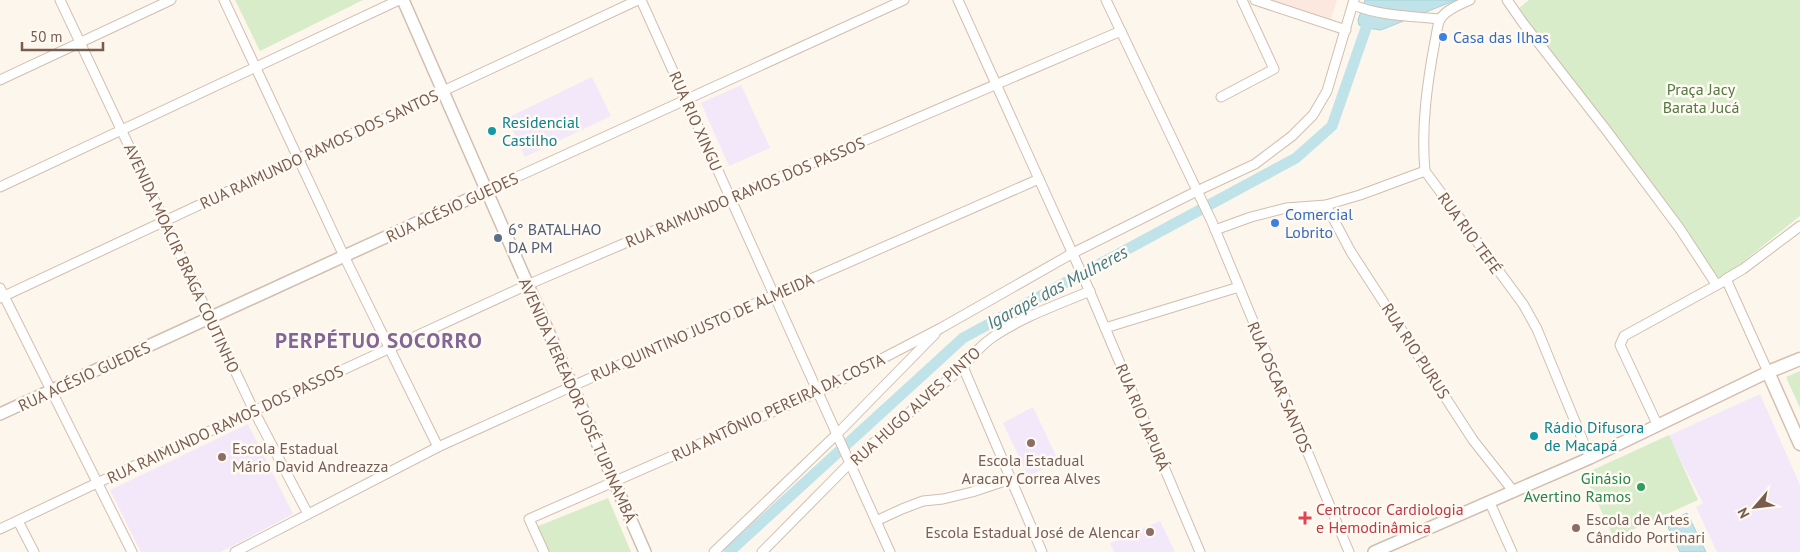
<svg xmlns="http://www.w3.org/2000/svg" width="1800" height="552" viewBox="0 0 1800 552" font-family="'PT Sans',sans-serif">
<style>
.commercial{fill:#fde8e0}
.education{fill:#f3e8fa}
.green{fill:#d8ecc9}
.water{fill:#bfe3e8;stroke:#a5d3da}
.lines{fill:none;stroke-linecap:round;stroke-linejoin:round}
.canal{stroke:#bfe3e8;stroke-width:11}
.minor-casing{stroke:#d1beb0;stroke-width:11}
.tertiary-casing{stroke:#d1beb0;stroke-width:14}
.secondary-casing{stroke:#d6c0b0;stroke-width:15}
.minor{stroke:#fff;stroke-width:9}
.tertiary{stroke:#fff;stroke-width:11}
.secondary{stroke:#fff;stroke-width:12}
.shop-dot{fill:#3f7fe0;stroke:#fffaf3;stroke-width:2}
.culture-dot{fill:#0f9aa8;stroke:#fffaf3;stroke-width:2}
.service-dot{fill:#5c6f8a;stroke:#fffaf3;stroke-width:2}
.education-dot{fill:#8d6e63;stroke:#fffaf3;stroke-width:2}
.leisure-dot{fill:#2e9e5b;stroke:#fffaf3;stroke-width:2}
.health-dot{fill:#e0444e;stroke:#fffaf3;stroke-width:2}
.labels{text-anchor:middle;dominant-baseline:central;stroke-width:5;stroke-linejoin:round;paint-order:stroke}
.shop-label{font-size:16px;fill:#366cbe;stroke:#fffaf3;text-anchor:start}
.park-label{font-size:16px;fill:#537a41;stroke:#fffaf3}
.street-label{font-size:16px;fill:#7a5c4d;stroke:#fffaf3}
.culture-label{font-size:16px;fill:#0d838f;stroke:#fffaf3;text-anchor:start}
.service-label{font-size:16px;fill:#4e5e75;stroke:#fffaf3;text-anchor:start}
.education-label{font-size:16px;fill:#785e54;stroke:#fffaf3;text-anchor:start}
.leisure-label{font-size:16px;fill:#27864d;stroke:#fffaf3;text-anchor:end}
.health-label{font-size:16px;fill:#be3a42;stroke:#fffaf3;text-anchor:start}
.water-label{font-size:18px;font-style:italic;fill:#437c86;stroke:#fffaf3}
.district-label{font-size:21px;font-weight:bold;letter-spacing:1px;fill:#846695;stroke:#fffaf3}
</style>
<rect width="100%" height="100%" fill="#fdf6ec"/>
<path class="commercial" d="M1262,0H1337L1329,24Z"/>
<g class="education">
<path d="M592,77L611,116L525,157L507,118Z"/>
<path d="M741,85L770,148L729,166L701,103Z"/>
<path d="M1760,394L1800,485V552H1717L1696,507L1703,503L1668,436Z"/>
<path d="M1033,407L1059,462L1028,476L1003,423Z"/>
<path d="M248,424L293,514L221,552H141L110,490Z"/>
<path d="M1160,521L1175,552H1114L1110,543Z"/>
</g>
<g class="green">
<path d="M235,0H363L260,51Z"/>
<path d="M1529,0H1800V216L1729,273L1712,281L1677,224L1514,12Z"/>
<path d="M1800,371V408L1786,377Z"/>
<path d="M1669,435L1698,500L1614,538L1584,474Z"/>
<path d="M608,498L631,552H547L536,527Z"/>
</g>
<g class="water">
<path d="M1365,0H1456L1381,30L1366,28L1359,25L1358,20Z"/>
<path d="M1687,513L1706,552H1680L1666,523Z"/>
</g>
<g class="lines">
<path class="canal" d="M729,552L963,338L1296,158L1332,126L1366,28"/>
<g class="minor-casing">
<g id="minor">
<path d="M60,0L254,411L308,514"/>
<path d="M224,0L344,256L438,447"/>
<path d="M641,0L890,552"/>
<path d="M958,0L1086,283L1200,552"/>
<path d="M1106,0L1212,222L1349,552"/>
<path d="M1255,0L1346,30"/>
<path d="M1470,0C1461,4 1447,9 1441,18C1437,23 1437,34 1435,41C1427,84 1421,127 1425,171L1523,304L1537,329L1590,458"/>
<path d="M1507,0L1523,23L1607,131L1680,229L1716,284"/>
<path d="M1353,5C1381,16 1410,16 1440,19"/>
<path d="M0,80L171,0"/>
<path d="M1221,97L1274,69L1242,0"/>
<path d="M0,187L399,0"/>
<path d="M486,191L904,0"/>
<path d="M1326,205L1351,252L1473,440L1514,492"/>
<path d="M1215,230L1251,217L1286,208L1326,205L1360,195L1425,171"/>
<path d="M0,288L132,552"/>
<path d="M0,298L638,0"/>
<path d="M1105,328L1239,287"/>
<path d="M963,367L1042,552"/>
<path d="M1768,372L1726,279L1743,269L1800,226"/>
<path d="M1658,426L1620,345L1624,336L1726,280"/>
<path d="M1490,503L1512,552"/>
<path d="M18,521L34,552"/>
<path d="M876,521L902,509L923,501L943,499L972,492L1011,479"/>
<path d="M0,529L97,483L527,285L1121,31"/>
<path d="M235,552L438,447L774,295L1039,179"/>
<path d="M544,552L529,519L818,392L941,328L1073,253L1197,191L1255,164L1292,136L1313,115L1327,91L1354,0"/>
<path d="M714,552L837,434L935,334"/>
<path d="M762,552L850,463L963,367C972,356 981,345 993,337C1022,317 1057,305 1090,291"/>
</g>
</g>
<g class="tertiary-casing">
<g id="tertiary">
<path d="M403,0L645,552"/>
<path d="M0,414L486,191"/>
<path d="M1374,552L1590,458L1768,372"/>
</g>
</g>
<g class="secondary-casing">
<path id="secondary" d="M1800,359L1768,372L1800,444"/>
</g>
<use href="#minor" class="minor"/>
<use href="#tertiary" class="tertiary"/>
<use href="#secondary" class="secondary"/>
</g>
<g class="shop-dot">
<circle cx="1443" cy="37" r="5"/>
<circle cx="1275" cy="223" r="5"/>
</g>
<g class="culture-dot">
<circle cx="492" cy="131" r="5"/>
<circle cx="1534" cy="436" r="5"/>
</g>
<circle class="service-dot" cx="498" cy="238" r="5"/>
<g class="education-dot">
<circle cx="1031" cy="443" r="5"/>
<circle cx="222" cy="457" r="5"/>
<circle cx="1576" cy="528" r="5"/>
<circle cx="1150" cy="532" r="5"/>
</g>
<circle class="leisure-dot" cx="1641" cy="487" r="5"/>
<path class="health-dot" d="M1302.5 510.5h5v5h5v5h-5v5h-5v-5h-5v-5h5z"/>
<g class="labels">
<g class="shop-label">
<text x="1453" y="37">Casa das Ilhas</text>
<text x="1285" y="214">Comercial<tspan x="1285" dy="18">Lobrito</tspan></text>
</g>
<g class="park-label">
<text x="1701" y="89">Praça Jacy<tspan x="1701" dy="18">Barata Jucá</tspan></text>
</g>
<g class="street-label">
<text transform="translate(696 121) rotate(66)">RUA RIO XINGU</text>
<text transform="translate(319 149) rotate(-25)">RUA RAIMUNDO RAMOS DOS SANTOS</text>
<text transform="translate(745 192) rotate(-23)">RUA RAIMUNDO RAMOS DOS PASSOS</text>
<text transform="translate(452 207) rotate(-25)">RUA ACÉSIO GUEDES</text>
<text transform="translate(1470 233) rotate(54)">RUA RIO TEFÉ</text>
<text transform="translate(182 258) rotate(65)">AVENIDA MOACIR BRAGA COUTINHO</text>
<text transform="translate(702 327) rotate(-24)">RUA QUINTINO JUSTO DE ALMEIDA</text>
<text transform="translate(1416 351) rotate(57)">RUA RIO PURUS</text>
<text transform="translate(84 376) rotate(-25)">RUA ACÉSIO GUEDES</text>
<text transform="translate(1280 387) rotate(67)">RUA OSCAR SANTOS</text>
<text transform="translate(578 400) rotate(66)">AVENIDA VEREADOR JOSÉ TUPINAMBÁ</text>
<text transform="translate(915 406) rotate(-42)">RUA HUGO ALVES PINTO</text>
<text transform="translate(778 407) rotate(-25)">RUA ANTÔNIO PEREIRA DA COSTA</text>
<text transform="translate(1143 417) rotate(67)">RUA RIO JAPURÁ</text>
<text transform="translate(225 424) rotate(-25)">RUA RAIMUNDO RAMOS DOS PASSOS</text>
</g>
<g class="culture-label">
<text x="502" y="122">Residencial<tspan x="502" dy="18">Castilho</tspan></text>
<text x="1544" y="427">Rádio Difusora<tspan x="1544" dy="18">de Macapá</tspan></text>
</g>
<g class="service-label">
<text x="508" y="229">6° BATALHAO<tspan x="508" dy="18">DA PM</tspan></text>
</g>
<g class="education-label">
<text x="232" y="448">Escola Estadual<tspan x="232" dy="18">Mário David Andreazza</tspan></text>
<text x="1031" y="460" text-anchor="middle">Escola Estadual<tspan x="1031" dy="18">Aracary Correa Alves</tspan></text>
<text x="1586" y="519">Escola de Artes<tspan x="1586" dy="18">Cândido Portinari</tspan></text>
<text x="1140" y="532" text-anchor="end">Escola Estadual José de Alencar</text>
</g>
<g class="leisure-label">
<text x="1631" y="478">Ginásio<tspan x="1631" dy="18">Avertino Ramos</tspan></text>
</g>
<g class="health-label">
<text x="1316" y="509">Centrocor Cardiologia<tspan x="1316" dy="18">e Hemodinâmica</tspan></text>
</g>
<g class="water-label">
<text transform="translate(1057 287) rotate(-28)">Igarapé das Mulheres</text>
</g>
<g class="district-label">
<text x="379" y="340">PERPÉTUO SOCORRO</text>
</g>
</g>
<g transform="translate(1755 507) rotate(242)" stroke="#fffaf3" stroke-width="4" paint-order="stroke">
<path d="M0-4L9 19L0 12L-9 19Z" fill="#7a5c4d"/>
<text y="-8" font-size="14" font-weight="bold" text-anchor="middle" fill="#7a5c4d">N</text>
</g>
<path d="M22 42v8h81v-8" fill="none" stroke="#7a5c4d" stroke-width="2.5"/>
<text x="30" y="42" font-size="15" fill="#7a5c4d" stroke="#fffaf3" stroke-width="4" paint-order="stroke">50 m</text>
</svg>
